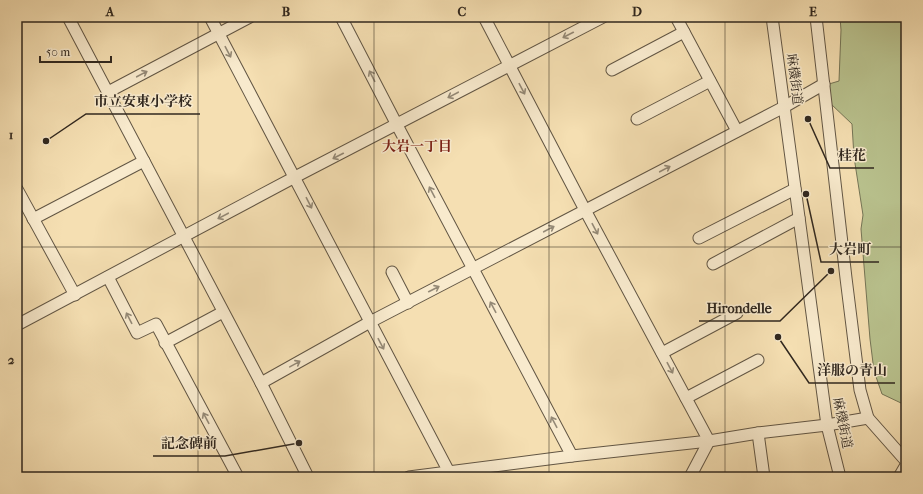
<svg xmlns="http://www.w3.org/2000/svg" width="923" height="494" viewBox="0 0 923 494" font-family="'IM FELL French Canon','Noto Serif JP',serif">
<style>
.green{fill:#b9c28e;stroke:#757556}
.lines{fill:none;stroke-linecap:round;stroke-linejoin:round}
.minor-casing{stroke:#625644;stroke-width:13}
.minor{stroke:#f8eacd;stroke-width:11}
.oneway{stroke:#948976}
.grid{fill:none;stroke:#31281f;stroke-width:1;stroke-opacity:0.55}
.labels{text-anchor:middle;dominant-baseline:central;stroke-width:3;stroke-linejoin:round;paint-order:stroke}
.street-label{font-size:13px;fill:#31281f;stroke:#f8eacd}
.neighbourhood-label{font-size:14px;font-weight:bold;fill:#7a1f14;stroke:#f8eacd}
.leader{fill:none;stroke:#31281f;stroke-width:1.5}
.callout-dot{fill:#31281f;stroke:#f8eacd;stroke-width:1.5}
.callout-label{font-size:14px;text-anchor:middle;font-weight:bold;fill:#31281f;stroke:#f8eacd;stroke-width:3;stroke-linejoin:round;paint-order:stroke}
.neatline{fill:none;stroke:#31281f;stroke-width:1.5}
.grid-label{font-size:13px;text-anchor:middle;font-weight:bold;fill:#31281f}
</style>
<rect width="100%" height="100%" fill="#f5dfb2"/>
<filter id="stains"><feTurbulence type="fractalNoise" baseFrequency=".005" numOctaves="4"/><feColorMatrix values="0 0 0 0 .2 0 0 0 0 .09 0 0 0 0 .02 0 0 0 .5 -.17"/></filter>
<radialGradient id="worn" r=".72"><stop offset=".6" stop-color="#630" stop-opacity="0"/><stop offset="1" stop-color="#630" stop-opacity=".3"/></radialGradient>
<path class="green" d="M840,17H906V404L901,403L882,394L874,371L870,339L861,229L863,215L854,157L852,124L831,104L829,84L839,81L841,30Z"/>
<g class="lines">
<g class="minor-casing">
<g id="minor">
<path d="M68,17L261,383L308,477"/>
<path d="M210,17L449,472"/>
<path d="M341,17L397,125L572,456"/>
<path d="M484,17L585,210L709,441L690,477"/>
<path d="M676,17L737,131"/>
<path d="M772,17L827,425L840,477"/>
<path d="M816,17L846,278L860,390L868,418L906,461"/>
<path d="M612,70L684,32"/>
<path d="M108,92L250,17"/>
<path d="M637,119L710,81"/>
<path d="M17,189L75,295"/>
<path d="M33,219L144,161"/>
<path d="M699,238L795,189"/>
<path d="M713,264L799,218"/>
<path d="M392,272L408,303"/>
<path d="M108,277L137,333L156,324L238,477"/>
<path d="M17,325L295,177L603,17"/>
<path d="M165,343L223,312"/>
<path d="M662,353L737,313"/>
<path d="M261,383L370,322L784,107L824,84"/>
<path d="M686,398L758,360"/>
<path d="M758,433L764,477"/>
<path d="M409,477L572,456L709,441L758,433L827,425L868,418"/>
<path d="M899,477L906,465"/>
</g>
</g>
<use href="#minor" class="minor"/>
</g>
<defs><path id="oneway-shaft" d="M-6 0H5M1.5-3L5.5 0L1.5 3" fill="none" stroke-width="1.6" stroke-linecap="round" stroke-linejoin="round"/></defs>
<g class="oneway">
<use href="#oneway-shaft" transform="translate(568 35) rotate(153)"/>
<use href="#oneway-shaft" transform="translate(228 52) rotate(62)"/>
<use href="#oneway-shaft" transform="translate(142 74) rotate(-28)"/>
<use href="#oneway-shaft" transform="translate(372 76) rotate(-117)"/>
<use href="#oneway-shaft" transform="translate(522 89) rotate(62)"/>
<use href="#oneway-shaft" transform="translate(453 95) rotate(152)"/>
<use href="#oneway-shaft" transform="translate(338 156) rotate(153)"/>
<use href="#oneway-shaft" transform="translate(665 169) rotate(-28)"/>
<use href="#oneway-shaft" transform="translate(432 192) rotate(-118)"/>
<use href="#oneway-shaft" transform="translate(309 203) rotate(63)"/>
<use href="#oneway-shaft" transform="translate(223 216) rotate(152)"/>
<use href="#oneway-shaft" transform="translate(549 229) rotate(-28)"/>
<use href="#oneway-shaft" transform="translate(595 229) rotate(62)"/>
<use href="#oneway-shaft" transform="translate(434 289) rotate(-27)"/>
<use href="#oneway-shaft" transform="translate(493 307) rotate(-118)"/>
<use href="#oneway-shaft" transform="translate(129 318) rotate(-117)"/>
<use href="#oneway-shaft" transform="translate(381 344) rotate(62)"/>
<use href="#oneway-shaft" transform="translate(295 364) rotate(-29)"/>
<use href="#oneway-shaft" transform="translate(670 368) rotate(62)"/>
<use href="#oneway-shaft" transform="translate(206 418) rotate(-118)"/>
<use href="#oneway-shaft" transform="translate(554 422) rotate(-118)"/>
</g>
<path class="grid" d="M198,17V477M374,17V477M549,17V477M725,17V477M17,247H906"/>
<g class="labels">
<g class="street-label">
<text transform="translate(795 79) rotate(83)">麻機街道</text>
<text transform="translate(843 423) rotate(79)">麻機街道</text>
</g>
<g class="neighbourhood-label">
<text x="417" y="146">大岩一丁目</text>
</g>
</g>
<path class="leader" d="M46 141L86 114H200M808 119L830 168H874M806 194L821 262H879M831 271L780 321H699M778 337L809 383H895M299 443L225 456H153"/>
<g class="callout-dot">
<circle cx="46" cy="141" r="4"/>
<circle cx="808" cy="119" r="4"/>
<circle cx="806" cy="194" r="4"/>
<circle cx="831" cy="271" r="4"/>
<circle cx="778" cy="337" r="4"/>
<circle cx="299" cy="443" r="4"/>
</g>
<g class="callout-label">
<text x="143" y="106">市立安東小学校</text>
<text x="852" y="160">桂花</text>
<text x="850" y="254">大岩町</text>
<text x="739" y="313">Hirondelle</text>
<text x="852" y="375">洋服の青山</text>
<text x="189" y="448">記念碑前</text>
</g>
<rect width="923" height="494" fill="none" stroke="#f5dfb2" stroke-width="44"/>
<path d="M40 56v6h71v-6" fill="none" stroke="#31281f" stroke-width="2"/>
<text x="46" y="56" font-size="12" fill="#31281f" stroke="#f8eacd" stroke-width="3" paint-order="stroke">50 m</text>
<rect x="22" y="22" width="879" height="450" class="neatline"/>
<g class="grid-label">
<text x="110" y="16">A</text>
<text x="286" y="16">B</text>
<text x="462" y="16">C</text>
<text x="637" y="16">D</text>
<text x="813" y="16">E</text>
<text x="11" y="139">1</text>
<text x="11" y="364">2</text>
</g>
<rect width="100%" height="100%" filter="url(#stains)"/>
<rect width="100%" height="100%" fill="url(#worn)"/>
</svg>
